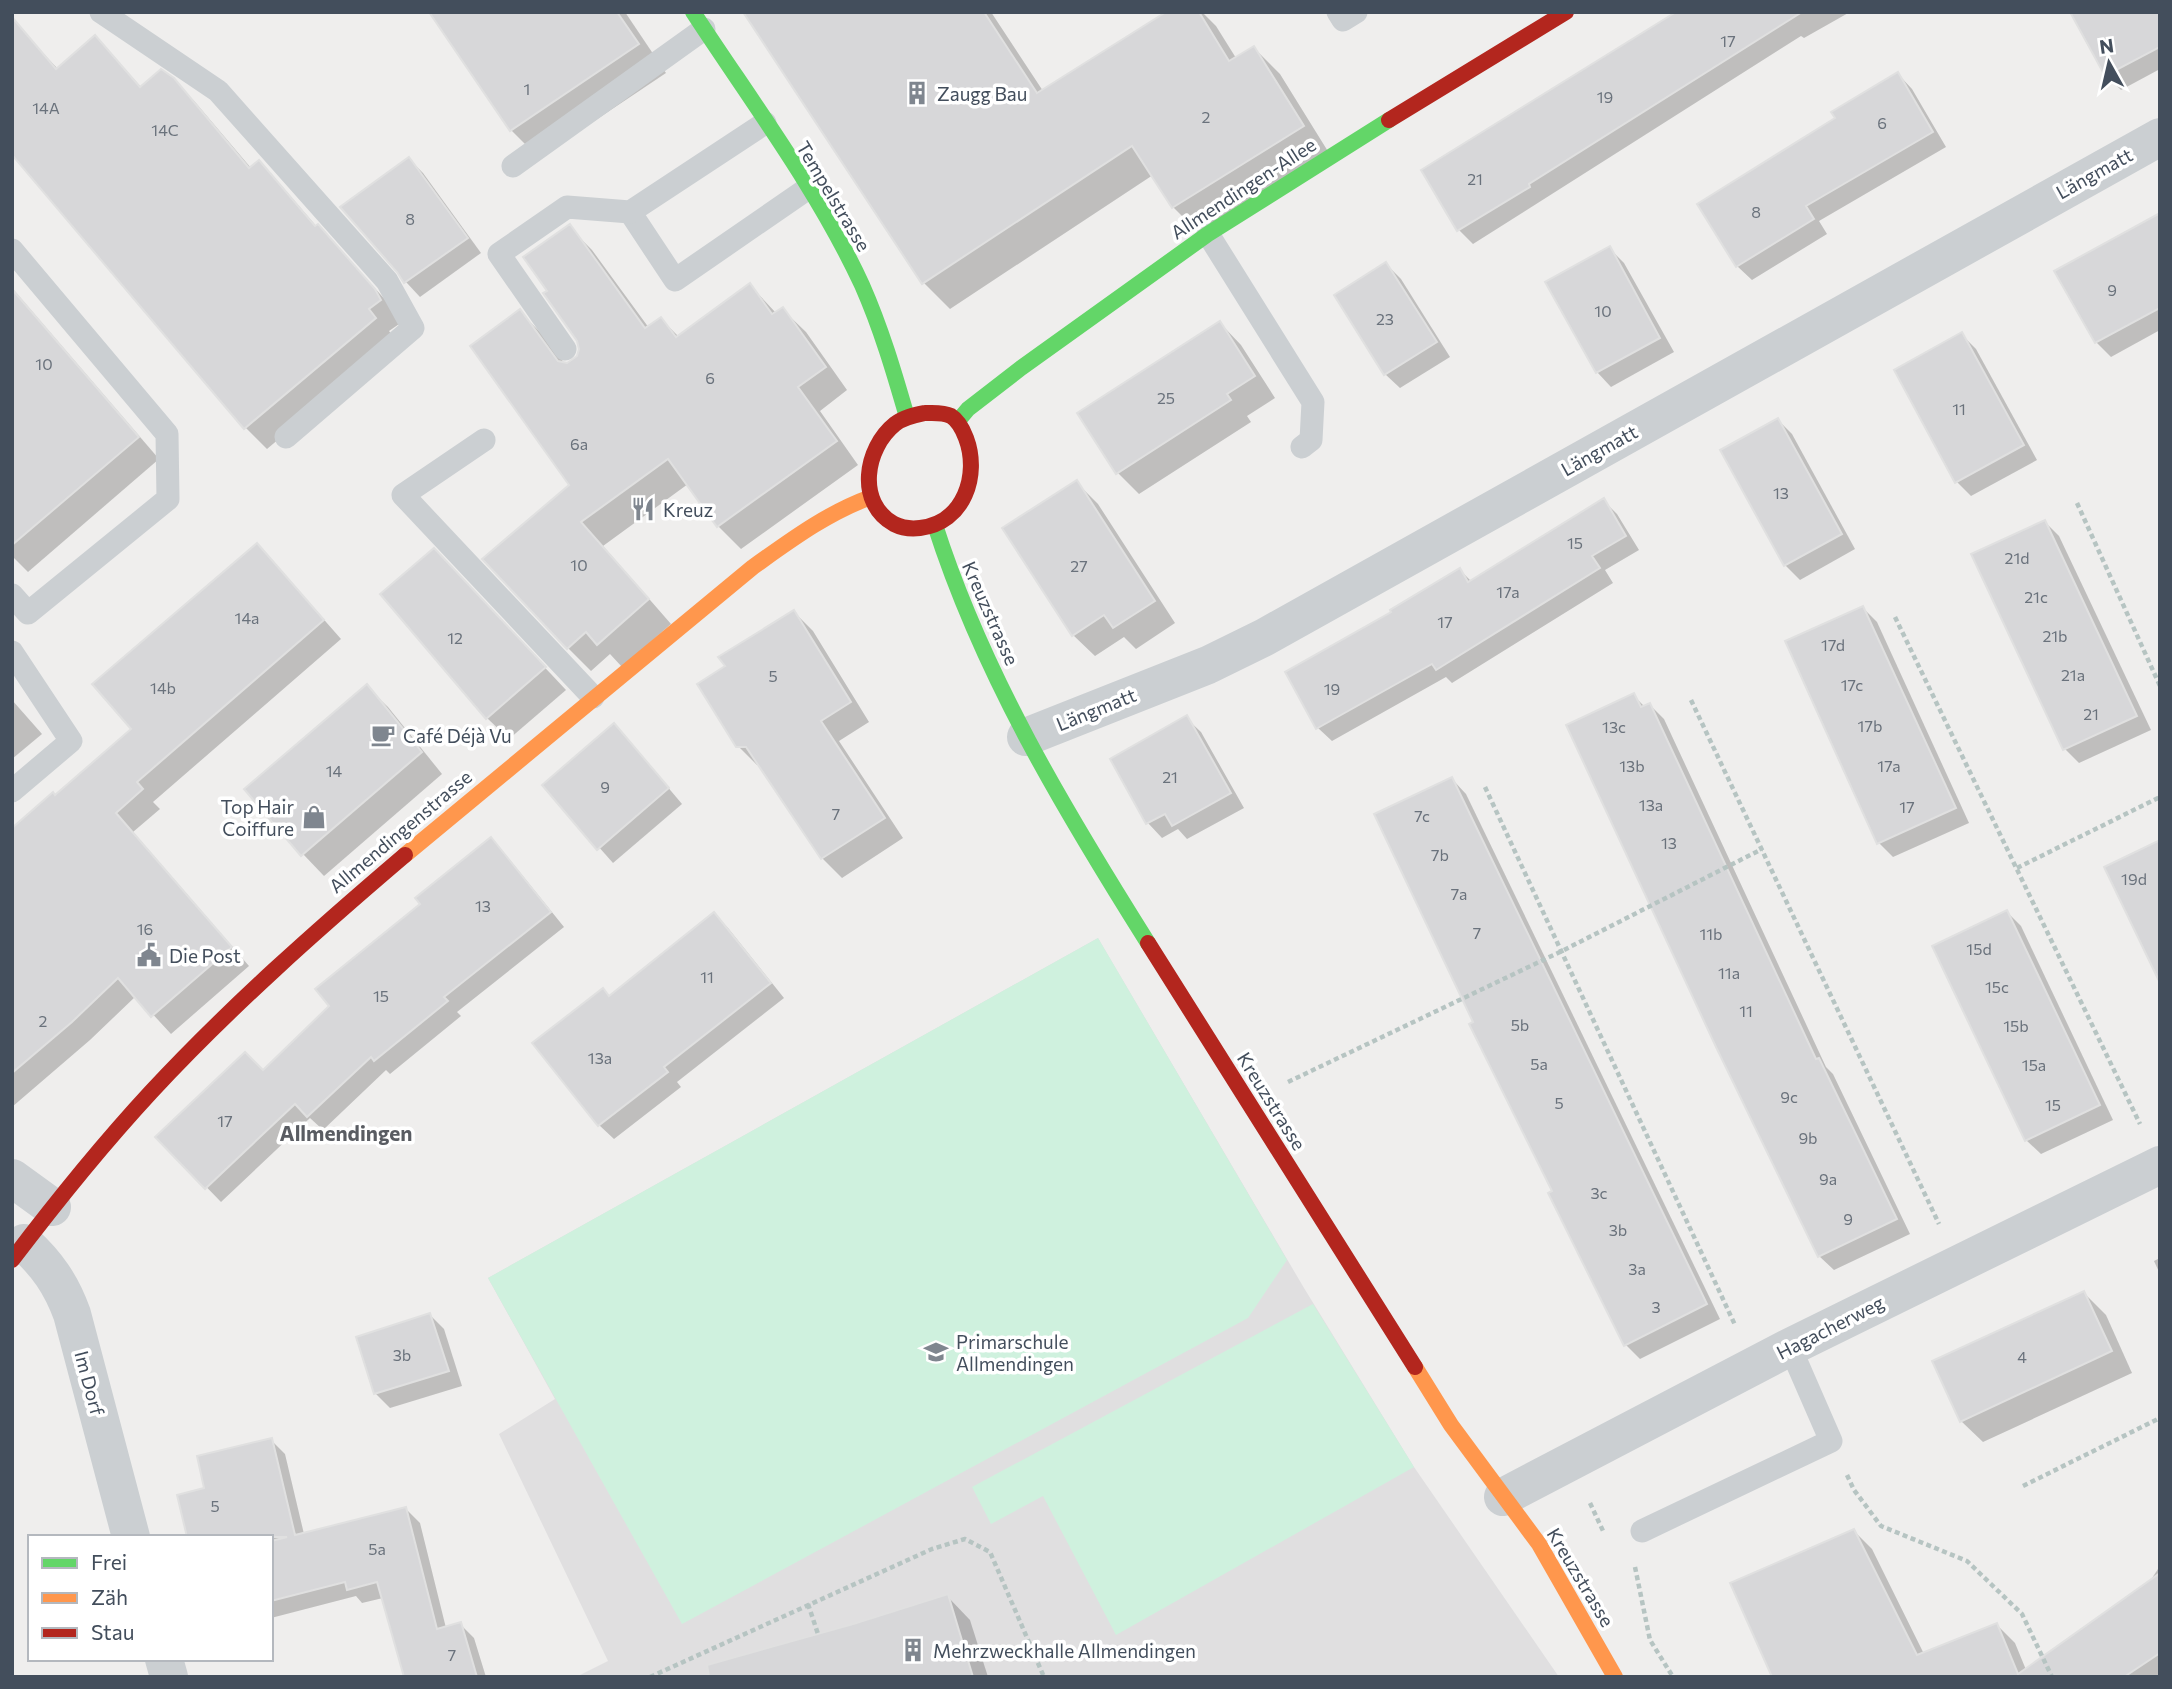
<svg xmlns="http://www.w3.org/2000/svg" width="2172" height="1689" viewBox="0 0 2172 1689" font-family="Commissioner,sans-serif">
<style>
.education{fill:#e0dfe0}
.green{fill:#cff1de}
.shadow{fill:#0003}
.building{fill:#d7d7d9;stroke:#e0e0e0;stroke-width:2}
.lines{fill:none;stroke-linecap:round;stroke-linejoin:round}
.path{stroke:#b6c4c2;stroke-width:4.5;stroke-dasharray:5 3.5;stroke-linecap:butt}
.lane{stroke:#cbcfd2;stroke-width:23}
.street{stroke:#cbcfd2;stroke-width:38}
.fast{stroke:#63d668;stroke-width:16}
.slow{stroke:#ff974d;stroke-width:16}
.jam{stroke:#b3261e;stroke-width:16}
.labels{text-anchor:middle;dominant-baseline:central;stroke-width:7;stroke-linejoin:round;paint-order:stroke}
.number-label{font-size:16px;fill:#6a727c}
.poi-label{font-size:19px;fill:#434e5c;stroke:#fff;text-anchor:start}
.street-label{font-size:19px;fill:#434e5c;stroke:#fff}
.neighbourhood-label{font-size:21px;font-weight:bold;fill:#595c62;stroke:#fff}
</style>
<rect width="100%" height="100%" fill="#efeeed"/>
<path class="education" d="M1098,938L1304,1288L1414,1467L1559,1677H576L608,1661L499,1434L555,1399L488,1278Z"/>
<g class="green">
<path d="M1098,938L1287,1260L1248,1318L682,1624L488,1278Z"/>
<path d="M1313,1304L1414,1467L1116,1635L1043,1496L991,1524L972,1487Z"/>
</g>
<g class="shadow">
<path d="M431,12H625L666,73L539,158L511,130Z"/>
<path d="M745,12H991L1043,91L1169,12H1202L1216,26L1236,58L1254,48L1280,74L1329,153L1199,233L1173,207L1153,175L950,309L924,283Z"/>
<path d="M1678,12H1850L1804,38L1801,36L1473,244L1459,230Z"/>
<path d="M2160,12V69L2121,90L2106,75Z"/>
<path d="M23,32L58,69L95,37L142,88L173,80L195,102L251,168L259,162L280,184L317,227L339,248L397,313L402,322L389,331L396,340L267,449L245,427Z"/>
<path d="M1898,74L1912,89L1946,147L1819,221L1827,234L1752,280L1737,266L1837,118Z"/>
<path d="M409,159L423,173L481,253L420,297L406,282L399,271Z"/>
<path d="M2160,215V330L2111,357L2096,342Z"/>
<path d="M569,227L592,250L649,328L661,319L679,337L750,285L776,313L782,309L806,332L847,390L820,411L858,465L741,549L718,526L688,484L603,546L671,624L622,667L610,654L591,671L568,648L571,485L520,312L543,335L565,364L579,357L581,348L578,340L549,291Z"/>
<path d="M1610,249L1624,263L1674,352L1611,387L1597,372Z"/>
<path d="M1386,264L1401,279L1450,357L1400,388L1385,374Z"/>
<path d="M12,288L159,459L28,572L12,556Z"/>
<path d="M1220,323L1241,345L1275,398L1247,416L1251,422L1139,494L1118,473L1080,413Z"/>
<path d="M1962,335L1976,349L2037,460L1971,496L1957,482Z"/>
<path d="M1778,420L1792,434L1855,549L1800,580L1785,565Z"/>
<path d="M1076,482L1098,504L1175,623L1136,649L1124,637L1095,656L1073,635Z"/>
<path d="M1604,501L1617,514L1639,550L1605,570L1613,583L1452,683L1446,677L1332,741L1318,728L1394,613L1460,570L1472,582Z"/>
<path d="M2045,522L2059,536L2151,730L2079,763L2065,749Z"/>
<path d="M275,564L341,639L153,802L160,809L133,832L249,966L171,1034L136,996L90,1040L12,1107V831L56,797L133,729Z"/>
<path d="M455,572L566,690L509,739L487,718Z"/>
<path d="M1863,608L1877,622L1969,823L1893,857L1879,843Z"/>
<path d="M794,612L813,631L869,722L839,741L903,838L842,878L822,858L761,765H757L737,745L727,667Z"/>
<path d="M366,686L388,707L442,774L324,876L303,854Z"/>
<path d="M1633,695L1645,707L1650,705L1664,719L1826,1067L1833,1074L1910,1234L1834,1270L1819,1256Z"/>
<path d="M12,700L42,734L12,759Z"/>
<path d="M1186,718L1201,732L1244,808L1187,839L1178,829L1162,838L1148,823L1112,760Z"/>
<path d="M628,740L682,804L613,863L544,785Z"/>
<path d="M1452,779L1466,794L1720,1319L1640,1359L1626,1345L1475,1023Z"/>
<path d="M490,840L505,854L564,927L457,1012L461,1016L390,1074L386,1070L323,1130L310,1118L221,1202L158,1137L263,1072L332,1006L422,904Z"/>
<path d="M2007,912L2021,926L2113,1120L2041,1154L2026,1140Z"/>
<path d="M714,914L728,928L784,998L677,1082L681,1087L614,1139L599,1125Z"/>
<path d="M2160,1258V1274L2154,1261Z"/>
<path d="M2084,1293L2106,1315L2132,1373L1983,1442L1961,1421Z"/>
<path d="M430,1315L444,1329L462,1386L390,1408L375,1393Z"/>
<path d="M271,1440L285,1454L304,1534L406,1509L420,1523L446,1628L460,1624L474,1638L486,1677H406L383,1598L362,1603L356,1596L271,1618V1537L206,1490Z"/>
<path d="M1854,1531L1872,1549L1924,1654L1997,1625L2015,1643L2029,1677H1774Z"/>
<path d="M2160,1566V1677H2087L2148,1584Z"/>
<path d="M947,1596L970,1620L988,1677H738Z"/>
</g>
<g class="building">
<path d="M429,12H617L639,44L510,131Z"/>
<path d="M743,12H984L1037,93L1166,12H1199L1229,61L1254,46L1304,126L1172,208L1132,146L922,284Z"/>
<path d="M1676,12H1802L1529,184L1530,187L1457,231L1421,170Z"/>
<path d="M2070,12H2160V47L2105,76Z"/>
<path d="M12,17L56,69L95,35L140,87L161,69L174,78L249,168L259,160L315,226L318,224L375,289L381,300L369,309L376,318L244,429L12,155Z"/>
<path d="M1898,72L1933,132L1806,206L1814,219L1736,267L1697,204L1835,118L1831,112Z"/>
<path d="M409,157L468,238L404,283L397,272L340,207Z"/>
<path d="M2160,213V308L2095,343L2054,271Z"/>
<path d="M570,224L645,328L661,317L676,337L750,283L772,314L783,307L826,367L798,387L837,441L717,527L668,459L581,522L649,599L597,645L586,632L567,649L482,559L569,485L470,346L520,309L558,361L567,363L577,356L579,349L577,341L543,293L547,291L523,257Z"/>
<path d="M1610,246L1660,338L1596,373L1545,282Z"/>
<path d="M1386,262L1437,342L1384,375L1334,295Z"/>
<path d="M12,289L139,437L12,545Z"/>
<path d="M1220,321L1255,376L1227,394L1231,400L1116,474L1077,413Z"/>
<path d="M1962,332L2024,445L1955,483L1894,370Z"/>
<path d="M1778,418L1842,534L1784,566L1720,450Z"/>
<path d="M1077,480L1155,601L1113,628L1104,615L1072,636L1002,528Z"/>
<path d="M1604,498L1626,536L1592,556L1600,568L1436,670L1432,664L1316,729L1285,672L1391,612L1390,610L1460,568L1468,582Z"/>
<path d="M2045,520L2137,716L2063,750L1971,554Z"/>
<path d="M257,543L324,620L137,782L143,789L116,813L232,947L151,1017L118,978L72,1022L12,1073V828L53,792L55,795L131,729L92,684Z"/>
<path d="M434,548L546,667L486,719L380,594Z"/>
<path d="M1863,606L1956,808L1877,844L1785,641Z"/>
<path d="M794,610L851,702L821,721L885,818L821,859L746,747H736L697,684L725,666L718,657Z"/>
<path d="M367,684L422,752L301,856L244,789Z"/>
<path d="M1634,693L1641,707L1650,703L1816,1059L1819,1058L1897,1219L1818,1257L1716,1047L1566,725Z"/>
<path d="M1187,715L1231,793L1172,826L1165,814L1146,824L1110,759Z"/>
<path d="M614,723L669,788L597,850L542,785Z"/>
<path d="M1452,777L1707,1304L1624,1346L1548,1193L1552,1191L1469,1024L1473,1022L1374,814Z"/>
<path d="M491,837L551,912L444,997L448,1001L374,1061L371,1057L307,1117L295,1104L205,1189L155,1137L245,1052L263,1070L329,1006L315,989L420,904L415,898Z"/>
<path d="M2160,840V983L2104,867Z"/>
<path d="M2007,910L2100,1105L2025,1141L1932,946Z"/>
<path d="M714,912L771,983L664,1067L668,1072L598,1126L532,1043L603,988L609,996Z"/>
<path d="M2084,1291L2112,1351L1960,1422L1932,1361Z"/>
<path d="M430,1313L449,1371L374,1394L356,1337Z"/>
<path d="M272,1438L295,1535L406,1507L437,1629L461,1622L477,1677H404L377,1582L347,1590L345,1582L271,1601V1541L287,1537H187L177,1495L204,1488L197,1456Z"/>
<path d="M1854,1529L1917,1655L1997,1623L2018,1674L2160,1573V1653L2124,1677H1772L1730,1583Z"/>
<path d="M948,1594L973,1677H709L707,1665L853,1624Z"/>
</g>
<g class="lines">
<g class="path">
<path d="M2077,503L2160,686"/>
<path d="M1895,617L2140,1124"/>
<path d="M1691,700L1939,1224"/>
<path d="M1485,787L1735,1325"/>
<path d="M2017,868L2160,797"/>
<path d="M1288,1082L1562,951L1762,849"/>
<path d="M1847,1475L1854,1490L1881,1526L1967,1561L2022,1614L2052,1677"/>
<path d="M2023,1486L2160,1418"/>
<path d="M1590,1503L1604,1533"/>
<path d="M1635,1567L1650,1640L1673,1677"/>
<path d="M808,1604L818,1634"/>
<path d="M650,1677L932,1549L965,1539L990,1552L1044,1677"/>
</g>
<g class="lane">
<path d="M101,12L218,91L387,281L413,328L286,437"/>
<path d="M1338,12L1343,20L1356,12"/>
<path d="M513,166L704,29"/>
<path d="M630,212L675,280L807,189"/>
<path d="M1208,234L1313,402L1311,440L1302,447"/>
<path d="M12,250L167,434L168,499L28,613L12,595"/>
<path d="M565,349L499,254L567,207L630,212L765,123"/>
<path d="M484,440L403,495L593,697"/>
<path d="M12,652L71,741L12,791"/>
<path d="M1642,1531L1831,1441L1790,1347"/>
</g>
<g class="street">
<path d="M1026,737L1208,665L1265,637L2160,137"/>
<path d="M12,1178L52,1207"/>
<path d="M24,1243C47,1264 61,1284 72,1314L131,1537"/>
<path d="M1503,1497L1790,1347L2160,1165"/>
<path d="M164,1659L169,1677"/>
</g>
<g class="fast">
<path d="M693,12C751,101 817,188 862,285C881,328 894,372 907,417"/>
<path d="M958,421L968,409L1021,368L1208,234L1389,120"/>
<path d="M935,525C983,675 1065,811 1148,943"/>
</g>
<g class="slow">
<path d="M405,855L753,567C791,540 827,513 871,497"/>
<path d="M1415,1367L1451,1425L1539,1544L1615,1677"/>
</g>
<g class="jam">
<path d="M1389,120L1566,12"/>
<path d="M925,413C934,413 943,412 951,416C959,421 963,430 966,438C980,475 964,523 920,528C912,529 902,528 894,524C856,503 865,448 895,424C904,417 915,415 925,413Z"/>
<path d="M1148,943L1415,1367"/>
<path d="M12,1260C56,1202 102,1145 151,1092C230,1007 317,930 405,855"/>
</g>
</g>
<defs>
<g id="building-bare" transform="scale(1.89)"><path d="M-4-6H4V6H1V3H-1V6H-4ZM-2.5-4.3h1.7v1.8h-1.7ZM.8-4.3h1.7v1.8H.8ZM-2.5-1h1.7V.8h-1.7ZM.8-1h1.7V.8H.8Z" fill="#7f868f" stroke="#fff" stroke-width="2.5" paint-order="stroke"/></g>
<g id="restaurant-bare" transform="scale(1.89)"><path d="M-5-6h1v4h1v-4h1v4h1v-4h1v5L-1.5 .5V6h-2V.5L-5-1ZM5-6V6H3V1.5H1.5Q1.5-4 5-6Z" fill="#7f868f" stroke="#fff" stroke-width="2.5" paint-order="stroke"/></g>
<g id="cafe-bare" transform="scale(1.89)"><path d="M-5.5-4.5H6V0H3Q3 3.5 0 3.5H-2.5Q-5.5 3.5-5.5 0ZM3-3.2v2h1.7v-2ZM-6 4.5H4V6H-6Z" fill="#7f868f" stroke="#fff" stroke-width="2.5" paint-order="stroke"/></g>
<g id="shop-bare" transform="scale(1.89)"><path d="M-5-2.5h2.3a2.7 3.5 0 0 1 5.4 0H5L5.5 6h-11ZM-1.5-2.5h3a1.5 2.3 0 0 0-3 0Z" fill="#7f868f" stroke="#fff" stroke-width="2.5" paint-order="stroke"/></g>
<g id="civic-bare" transform="scale(1.89)"><path d="M-.6-6.5H3V-4.5H.6V-3L4-1V1h2V6H-6V1h2V-1L-.6-3ZM-1.2 2.5V6h2.4V2.5Z" fill="#7f868f" stroke="#fff" stroke-width="2.5" paint-order="stroke"/></g>
<g id="school-bare" transform="scale(1.89)"><path d="M0-5L7-2L0 1L-7-2ZM-4 1L0 2.5L4 1V4Q0 6-4 4Z" fill="#7f868f" stroke="#fff" stroke-width="2.5" paint-order="stroke"/></g>
</defs>
<g fill-rule="evenodd">
<use href="#building-bare" x="917" y="93"/>
<use href="#restaurant-bare" x="643" y="509"/>
<use href="#cafe-bare" x="383" y="735"/>
<use href="#shop-bare" x="314" y="817"/>
<use href="#civic-bare" x="149" y="955"/>
<use href="#school-bare" x="936" y="1352"/>
<use href="#building-bare" x="913" y="1650"/>
</g>
<g class="labels">
<g class="number-label">
<text x="1728" y="40">17</text>
<text x="527" y="88">1</text>
<text x="1605" y="96">19</text>
<text x="46" y="107">14A</text>
<text x="1206" y="116">2</text>
<text x="1882" y="122">6</text>
<text x="165" y="129">14C</text>
<text x="1475" y="178">21</text>
<text x="1756" y="211">8</text>
<text x="410" y="218">8</text>
<text x="2112" y="289">9</text>
<text x="1603" y="310">10</text>
<text x="1385" y="318">23</text>
<text x="44" y="363">10</text>
<text x="710" y="377">6</text>
<text x="1166" y="397">25</text>
<text x="1959" y="408">11</text>
<text x="579" y="443">6a</text>
<text x="1781" y="492">13</text>
<text x="1575" y="542">15</text>
<text x="2017" y="557">21d</text>
<text x="579" y="564">10</text>
<text x="1079" y="565">27</text>
<text x="1508" y="591">17a</text>
<text x="2036" y="596">21c</text>
<text x="247" y="617">14a</text>
<text x="1445" y="621">17</text>
<text x="2055" y="635">21b</text>
<text x="455" y="637">12</text>
<text x="1833" y="644">17d</text>
<text x="2073" y="674">21a</text>
<text x="773" y="675">5</text>
<text x="1852" y="684">17c</text>
<text x="163" y="687">14b</text>
<text x="1332" y="688">19</text>
<text x="2091" y="713">21</text>
<text x="1870" y="725">17b</text>
<text x="1614" y="726">13c</text>
<text x="1632" y="765">13b</text>
<text x="1889" y="765">17a</text>
<text x="334" y="770">14</text>
<text x="1170" y="776">21</text>
<text x="605" y="786">9</text>
<text x="1651" y="804">13a</text>
<text x="1907" y="806">17</text>
<text x="836" y="813">7</text>
<text x="1422" y="815">7c</text>
<text x="1669" y="842">13</text>
<text x="1440" y="854">7b</text>
<text x="2134" y="878">19d</text>
<text x="1459" y="893">7a</text>
<text x="483" y="905">13</text>
<text x="145" y="928">16</text>
<text x="1477" y="932">7</text>
<text x="1711" y="933">11b</text>
<text x="1979" y="948">15d</text>
<text x="1729" y="972">11a</text>
<text x="707" y="976">11</text>
<text x="1997" y="986">15c</text>
<text x="381" y="995">15</text>
<text x="1746" y="1010">11</text>
<text x="43" y="1020">2</text>
<text x="1520" y="1024">5b</text>
<text x="2016" y="1025">15b</text>
<text x="600" y="1057">13a</text>
<text x="1539" y="1063">5a</text>
<text x="2034" y="1064">15a</text>
<text x="1789" y="1096">9c</text>
<text x="1559" y="1102">5</text>
<text x="2053" y="1104">15</text>
<text x="225" y="1120">17</text>
<text x="1808" y="1137">9b</text>
<text x="1828" y="1178">9a</text>
<text x="1599" y="1192">3c</text>
<text x="1848" y="1218">9</text>
<text x="1618" y="1229">3b</text>
<text x="1637" y="1268">3a</text>
<text x="1656" y="1306">3</text>
<text x="402" y="1354">3b</text>
<text x="2022" y="1356">4</text>
<text x="215" y="1505">5</text>
<text x="377" y="1548">5a</text>
<text x="452" y="1654">7</text>
</g>
<g class="poi-label">
<text x="937" y="93">Zaugg Bau</text>
<text x="663" y="509">Kreuz</text>
<text x="403" y="735">Café Déjà Vu</text>
<text x="294" y="806" text-anchor="end">Top Hair<tspan x="294" dy="22">Coiffure</tspan></text>
<text x="169" y="955">Die Post</text>
<text x="956" y="1341">Primarschule<tspan x="956" dy="22">Allmendingen</tspan></text>
<text x="933" y="1650">Mehrzweckhalle Allmendingen</text>
</g>
<g class="street-label">
<text transform="translate(2094 173) rotate(-29)">Längmatt</text>
<text transform="translate(1243 188) rotate(-33)">Allmendingen-Allee</text>
<text transform="translate(834 196) rotate(59)">Tempelstrasse</text>
<text transform="translate(1599 450) rotate(-29)">Längmatt</text>
<text transform="translate(991 613) rotate(66)">Kreuzstrasse</text>
<text transform="translate(1096 709) rotate(-22)">Längmatt</text>
<text transform="translate(400 831) rotate(-40)">Allmendingenstrasse</text>
<text transform="translate(1272 1101) rotate(58)">Kreuzstrasse</text>
<text transform="translate(1830 1327) rotate(-27)">Hagacherweg</text>
<text transform="translate(90 1383) rotate(75)">Im Dorf</text>
<text transform="translate(1581 1577) rotate(59)">Kreuzstrasse</text>
</g>
<g class="neighbourhood-label">
<text x="346" y="1132">Allmendingen</text>
</g>
</g>
<rect width="2172" height="1689" fill="none" stroke="#434e5c" stroke-width="28"/>
<rect x="28" y="1535" width="245" height="126" fill="#ffffff" stroke="#b4b8be" stroke-width="2"/>
<rect x="42" y="1558" width="35" height="10" fill="#63d668" stroke="#b4b8be" stroke-width="2"/>
<text x="91" y="1570" font-size="21" fill="#434e5c">Frei</text>
<rect x="42" y="1593" width="35" height="10" fill="#ff974d" stroke="#b4b8be" stroke-width="2"/>
<text x="91" y="1605" font-size="21" fill="#434e5c">Zäh</text>
<rect x="42" y="1628" width="35" height="10" fill="#b3261e" stroke="#b4b8be" stroke-width="2"/>
<text x="91" y="1640" font-size="21" fill="#434e5c">Stau</text>
<g transform="translate(2109 63) rotate(352)" stroke="#ffffff" stroke-width="5" paint-order="stroke">
<path d="M0-5L12 26L0 18L-12 26Z" fill="#434e5c"/>
<text y="-10" font-size="19" font-weight="bold" text-anchor="middle" fill="#434e5c">N</text>
</g>
</svg>
